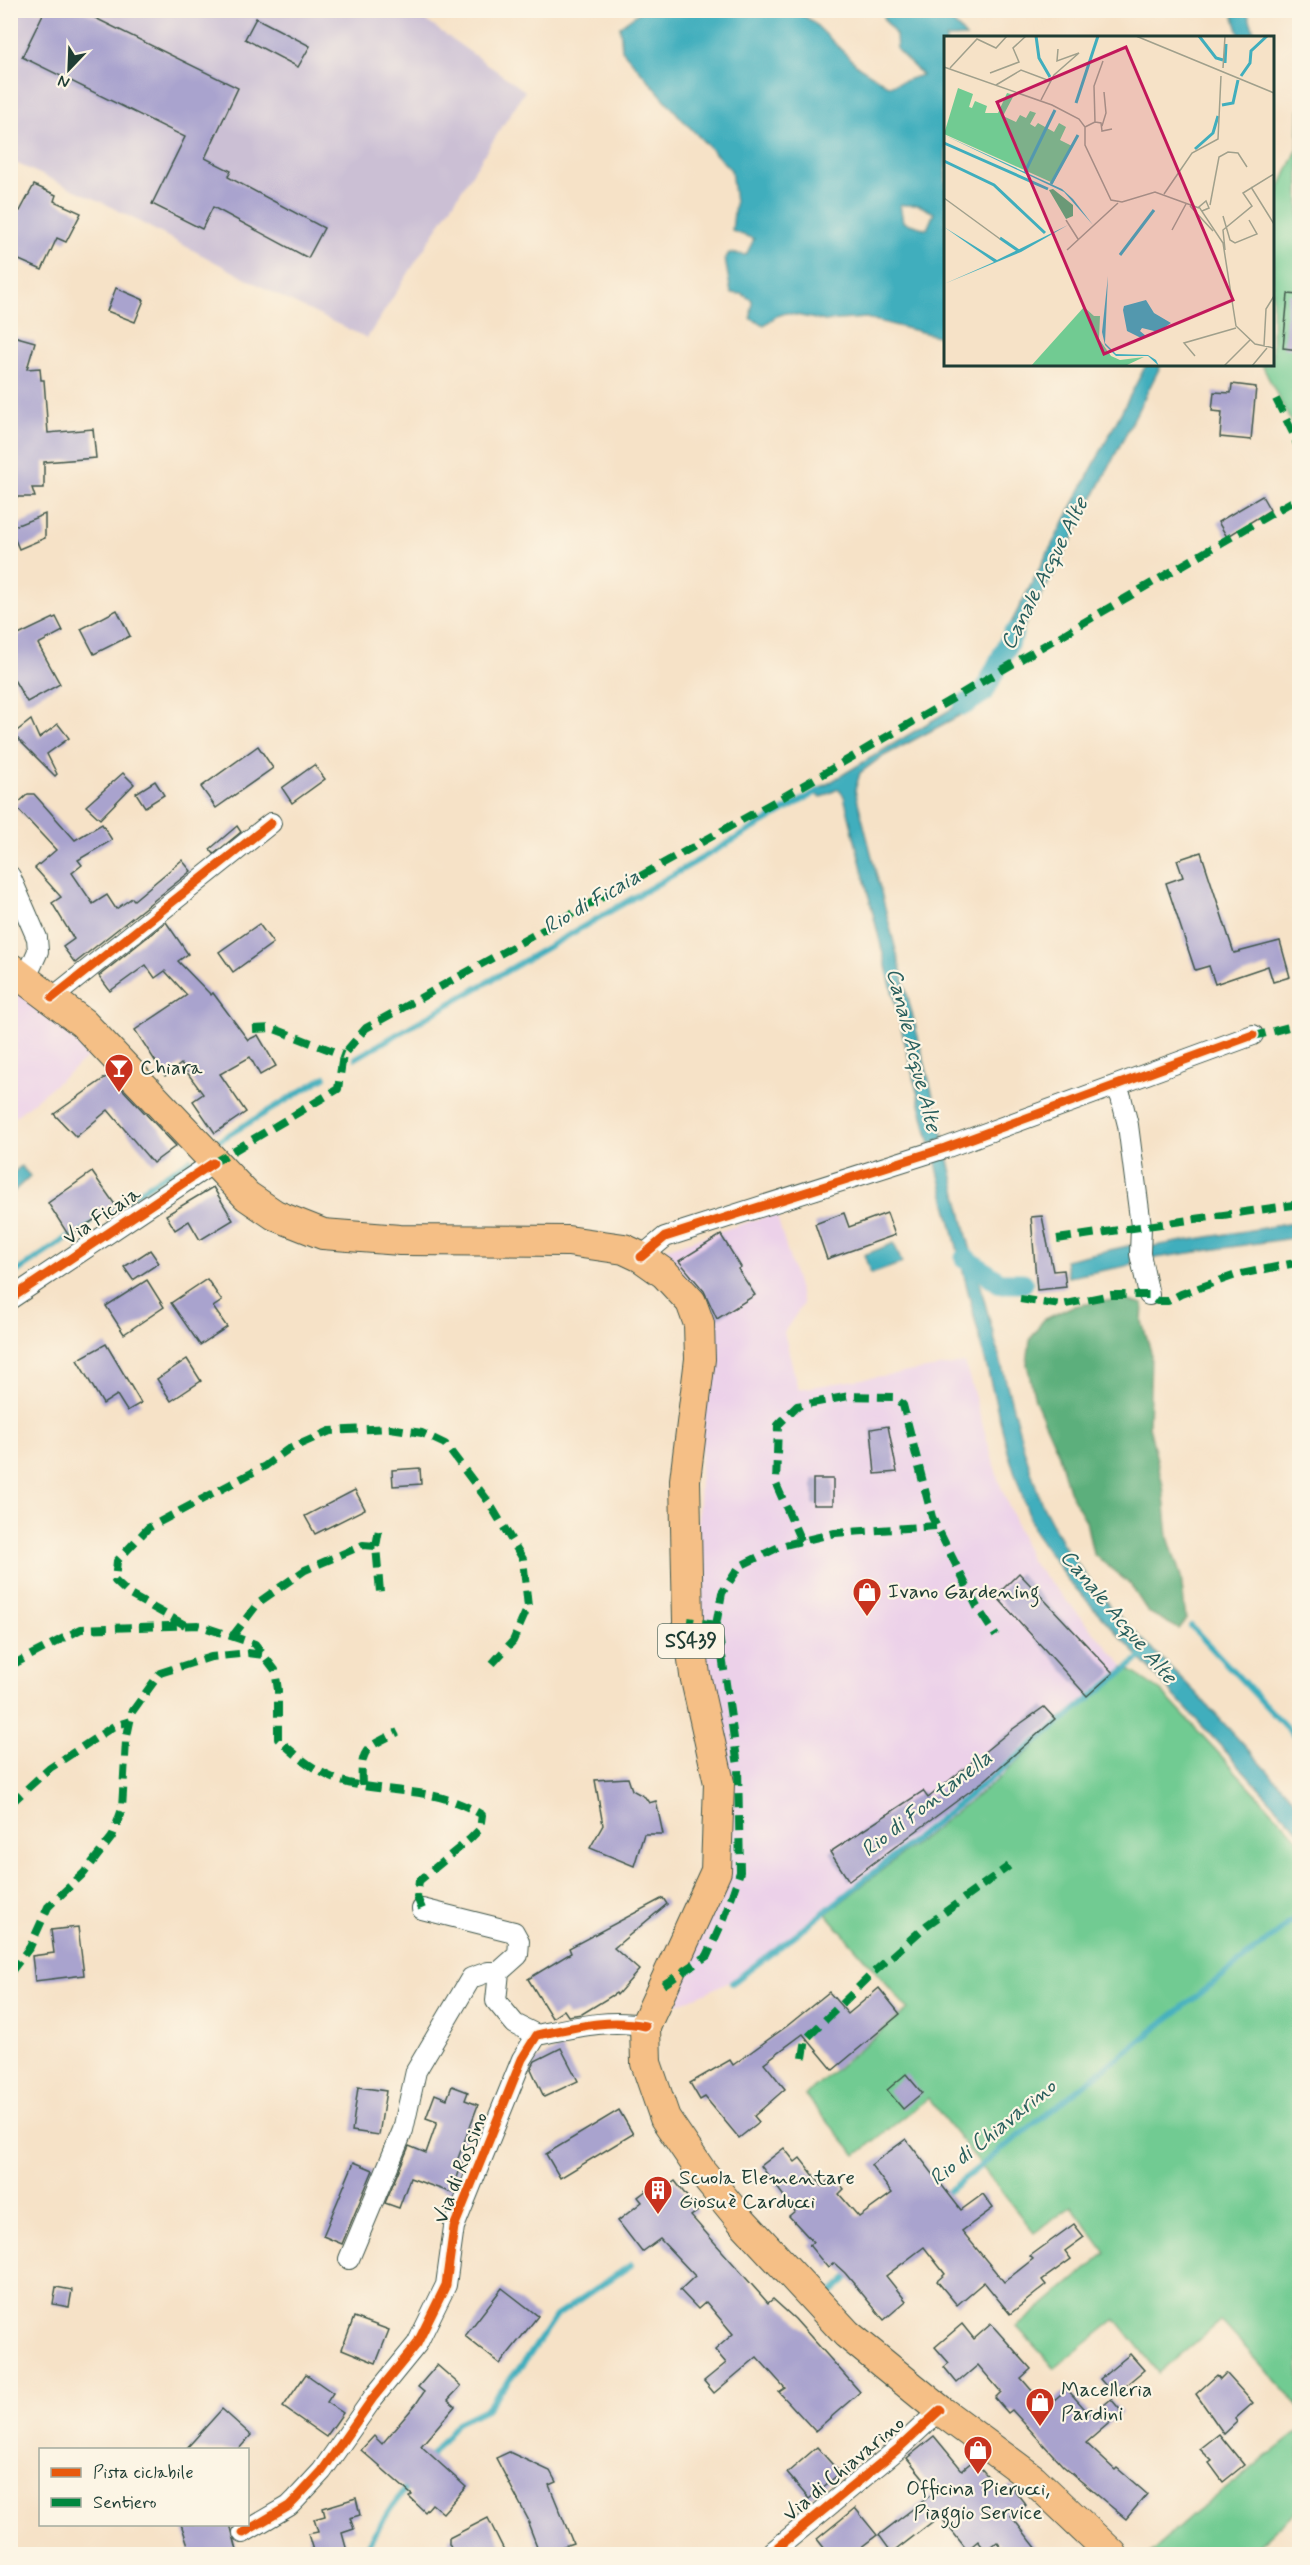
<svg xmlns="http://www.w3.org/2000/svg" width="1310" height="2565" viewBox="0 0 1310 2565" font-family="Mynerve,sans-serif">
<style>
.built{fill:#ecd1e9}
.industrial{fill:#cbbfd4}
.green{fill:#71cb92;stroke:#488463;stroke-width:1.5}
.forest{fill:#5caf7c;stroke:#3e7658;stroke-width:1.5}
.water{fill:#40aebd;stroke:#307678;stroke-width:1.5;fill-rule:evenodd}
.lines{fill:none;stroke-linecap:round;stroke-linejoin:round}
.stream{stroke:#40aebd;stroke-width:6}
.canal{stroke:#40aebd;stroke-width:21}
.building{fill:#a9a3ce}
.street-casing{stroke:#3f564a;stroke-width:22}
.primary-casing{stroke:#3f564a;stroke-width:32}
.street{stroke:#fff;stroke-width:20}
.primary{stroke:#f5bf86;stroke-width:30}
.quiet{stroke:#00873e;stroke-width:8;stroke-dasharray:15 8;stroke-linecap:butt}
.cycleway-casing{stroke:#fcf5e5;stroke-width:13}
.cycleway{stroke:#e8590c;stroke-width:9}
.labels{text-anchor:middle;dominant-baseline:central;stroke-width:4.5;stroke-linejoin:round;paint-order:stroke}
.shield{fill:#fcf5e5;stroke:#617469;stroke-width:1.5}
.shield-label{font-size:20px;font-weight:bold;fill:#1f3d34}
.poi-label{font-size:21px;fill:#1f3d34;stroke:#fcf5e5;text-anchor:start}
.street-label{font-size:21px;fill:#1f3d34;stroke:#fcf5e5}
.water-label{font-size:22px;font-style:italic;fill:#295f5d;stroke:#fcf5e5}
.inset-river{fill:none;stroke:#40aebd;stroke-width:3}
.inset-road{fill:none;stroke:#a0a08c;stroke-width:1.5}
.view{fill:#c2185b;fill-opacity:0.15;stroke:#c2185b;stroke-width:3}
.inset-edge{fill:none;stroke:#1f3d34;stroke-width:3}
</style>
<rect width="100%" height="100%" fill="#fcf5e5"/>
<filter id="ink" filterUnits="userSpaceOnUse"><feTurbulence type="fractalNoise" baseFrequency=".0167" numOctaves="2"/><feDisplacementMap in="SourceGraphic" scale="12" xChannelSelector="R" yChannelSelector="G"/><feConvolveMatrix kernelMatrix="1 2 1 2 8 2 1 2 1" color-interpolation-filters="sRGB"/></filter>
<filter id="wash" filterUnits="userSpaceOnUse"><feTurbulence type="fractalNoise" baseFrequency=".008" numOctaves="4" result="noise"/><feDisplacementMap in="SourceGraphic" scale="24" xChannelSelector="R" yChannelSelector="G"/><feGaussianBlur stdDeviation="1.35" result="paint"/><feColorMatrix in="noise" values="0 0 0 0 0 0 0 0 0 0 0 0 0 0 0 0 0 1.4 0 .05"/><feComposite in="paint" operator="in"/></filter>
<g filter="url(#wash)">
<rect width="100%" height="100%" fill="#f6e2c7"/>
<g class="built">
<path d="M13,987L33,1000L93,1053L11,1120L10,988Z"/>
<path d="M776,1213L803,1304L784,1332L798,1389L965,1363L999,1482L1031,1561L1125,1667L998,1779L826,1914L776,1946L738,1977L690,2000L663,2008L729,1864L694,1617L707,1320L675,1261L665,1249Z"/>
</g>
<path class="industrial" d="M17,11H412L525,91L367,338L285,299L102,202L11,161L10,28Z"/>
<g class="green">
<path d="M1299,109V438L1262,365L1272,364L1273,202L1298,148Z"/>
<path d="M1125,1667L1161,1691L1299,1840V2406L1221,2321L1159,2373L1116,2319L1055,2368L1017,2327L1106,2253L1072,2206L1034,2233L928,2098L856,2155L805,2095L908,2009L826,1914L998,1779Z"/>
<path d="M1299,2431V2508L1248,2554H1149L1194,2514Z"/>
</g>
<path class="forest" d="M1119,1299L1143,1304L1142,1322L1151,1352L1149,1426L1163,1486L1168,1537L1181,1577L1186,1620L1179,1629L1148,1612L1130,1584L1093,1554L1086,1521L1069,1491L1058,1452L1035,1400L1027,1364L1030,1340L1043,1320L1073,1306Z"/>
<g class="water">
<path d="M641,11H796L812,21L859,67L889,86L922,75L897,50L896,35L884,19L885,11C923,10 941,4 966,37L946,38L945,57L942,64L946,65L945,338L866,318L825,321L786,313L777,316L764,325L751,319L752,300L742,294L731,293L725,259L729,253L746,255L754,239L732,231L735,203L731,170L681,118L622,50L620,26ZM919,205L934,213L927,229L903,222L900,205Z"/>
<path d="M1232,11H1247L1256,37H1240Z"/>
<path d="M1146,365H1161L1062,559L1008,656L990,663Z"/>
<path d="M996,682L983,699L966,712L880,758L860,773L855,790L944,1139L930,1144L844,796L838,789L820,798L814,792Z"/>
<path d="M948,1156L967,1236L1024,1449L1041,1502L1065,1548L1111,1608L1195,1692L1299,1805V1831L1067,1579L1034,1531L1008,1452L935,1159Z"/>
<path d="M21,1166L30,1176L13,1192L11,1189V1175Z"/>
<path d="M1299,1222V1237L1149,1259L1147,1247Z"/>
<path d="M894,1243L902,1263L871,1274L864,1255Z"/>
<path d="M1132,1245V1265L1068,1277L1065,1260Z"/>
</g>
<g class="lines">
<g class="stream">
<path d="M356,1058L820,790"/>
<path d="M215,1143L325,1077"/>
<path d="M108,1211L190,1160"/>
<path d="M10,1276L90,1223"/>
<path d="M1191,1626L1300,1742"/>
<path d="M732,1983L807,1926L1145,1654"/>
<path d="M941,2197L1300,1915"/>
<path d="M824,2296L825,2298L854,2272"/>
<path d="M427,2461L457,2423L486,2409L529,2356L556,2316L631,2265"/>
<path d="M362,2554L391,2508L410,2483"/>
</g>
<g class="canal">
<path d="M964,705L984,692L1013,634"/>
<path d="M965,1258L1000,1283H1023"/>
</g>
</g>
<g id="blocks">
<g class="building">
<path d="M45,10H79L238,88L205,158L231,171L228,177L324,228L308,258L213,207L202,229L152,204L185,137L22,57Z"/>
<path d="M256,18L310,46L298,67L245,39Z"/>
<path d="M34,185L56,195L54,201L81,213L66,242L57,238L42,270L10,256V207L20,211Z"/>
<path d="M116,288L144,300L135,322L107,311Z"/>
<path d="M1288,294L1299,295V350L1283,348Z"/>
<path d="M10,335L35,342L27,369L40,368L41,380H44L48,433L93,429L96,458L44,462V488H32L35,497H10Z"/>
<path d="M1232,384L1256,387L1251,440L1220,437L1222,412L1212,411L1214,392L1231,393Z"/>
<path d="M1262,496L1270,510L1227,537L1218,522Z"/>
<path d="M45,514V538L19,549L10,528Z"/>
<path d="M117,610L130,636L94,654L81,629Z"/>
<path d="M56,617L63,631L38,644L60,684L27,702L10,673V639Z"/>
<path d="M31,720L39,738L58,724L69,738L47,754L57,774L55,776L13,734Z"/>
<path d="M258,746L273,768L216,808L201,787Z"/>
<path d="M314,765L325,779L292,803L282,788Z"/>
<path d="M123,773L134,784L100,819L86,806Z"/>
<path d="M155,781L164,795L145,807L136,793Z"/>
<path d="M28,794H34L75,840L102,824L112,840L78,860L82,865L72,873L93,904L107,895L116,909L132,898L134,900L182,860L191,871L75,963L63,947L74,939L52,903L61,897L35,868L56,850L15,806Z"/>
<path d="M237,826L241,832L214,854L210,849Z"/>
<path d="M1201,852L1234,953L1280,941L1290,977L1273,982L1268,966L1215,984L1209,966L1195,970L1166,883L1183,877L1177,860Z"/>
<path d="M166,922L188,954L178,961L211,995L213,993L248,1040L258,1035L276,1066L260,1075L250,1057L220,1074L246,1112L215,1133L193,1101L203,1094L181,1064L165,1076L135,1030L187,995L165,971L155,978L146,965L110,991L99,976Z"/>
<path d="M259,924L273,943L233,972L219,952Z"/>
<path d="M109,1075L176,1146L153,1163L108,1110L76,1137L54,1114Z"/>
<path d="M92,1172L116,1206L69,1236L48,1203Z"/>
<path d="M213,1187L233,1220L200,1240L189,1221L175,1230L166,1215Z"/>
<path d="M844,1213L849,1227L887,1213L895,1235L827,1259L815,1224Z"/>
<path d="M1042,1216L1053,1271L1064,1270L1066,1287L1037,1290L1031,1217Z"/>
<path d="M721,1235L741,1267L738,1269L755,1295L717,1319L704,1291L679,1261Z"/>
<path d="M150,1250L159,1263L133,1280L124,1267Z"/>
<path d="M207,1279L222,1301L213,1307L227,1327L200,1345L171,1303Z"/>
<path d="M147,1280L164,1307L124,1334L106,1306Z"/>
<path d="M106,1344L141,1403L127,1411L117,1395L103,1404L77,1360Z"/>
<path d="M187,1359L201,1381L171,1401L157,1379Z"/>
<path d="M888,1426L897,1472L875,1474L871,1429Z"/>
<path d="M420,1468L421,1484L393,1486L392,1470Z"/>
<rect x="813" y="1479" width="20" height="26"/>
<path d="M355,1490L365,1509L315,1534L305,1516Z"/>
<path d="M1019,1573L1113,1673L1087,1696L996,1596Z"/>
<path d="M1044,1707L1055,1719L985,1780L849,1881L830,1852L923,1791L928,1798L1010,1731Z"/>
<path d="M628,1778L632,1790L645,1797L649,1803L656,1801L663,1834H644L634,1866L590,1848L603,1825L595,1780Z"/>
<path d="M663,1898L667,1904L614,1948L639,1970L617,1995L616,1993L582,2014L568,2016L564,2010L552,2018L528,1979L571,1953L569,1948Z"/>
<path d="M78,1927L84,1975L35,1981L32,1956L54,1953L51,1930Z"/>
<path d="M879,1988L900,2014L833,2070L803,2034L764,2063L785,2089L754,2116L759,2122L739,2138L705,2097L700,2100L690,2083L730,2060L733,2065L787,2026L829,1992L848,2014Z"/>
<path d="M561,2048L578,2081L544,2097L531,2069L535,2061Z"/>
<path d="M906,2074L922,2093L903,2109L887,2090Z"/>
<path d="M452,2086L468,2092L465,2100L478,2105L457,2161L462,2163L452,2193L410,2178L399,2208L385,2203L409,2146L426,2153L437,2122L426,2118L435,2094L447,2099Z"/>
<path d="M358,2087L386,2091L379,2135L352,2131Z"/>
<path d="M619,2110L633,2134L560,2178L546,2154Z"/>
<path d="M906,2139L961,2210L983,2194L993,2208L962,2231L1004,2282L1033,2259L1030,2256L1074,2224L1084,2237L1065,2251L1071,2259L1042,2280L1046,2285L1010,2314L984,2282L957,2305L937,2281L945,2274L924,2247L886,2276L906,2301L884,2320L845,2273L834,2263L828,2268L809,2245L813,2242L789,2216L795,2211L761,2166L784,2148L795,2162L800,2158L822,2186L833,2176L844,2189L839,2194L859,2217L892,2193L871,2165Z"/>
<path d="M354,2162L373,2170L342,2244L323,2236Z"/>
<path d="M675,2181L698,2211L691,2216L768,2303L773,2299L795,2319L860,2392L815,2431L779,2392L785,2388L757,2357L714,2393L704,2381L726,2363L715,2350L733,2334L706,2302L698,2309L680,2290L695,2276L660,2239L642,2252L618,2221L642,2202L638,2197L651,2187L656,2195Z"/>
<path d="M56,2287L72,2290L69,2307L53,2304Z"/>
<path d="M502,2288L538,2316L500,2364L465,2336Z"/>
<path d="M354,2317L389,2330L376,2363L342,2349Z"/>
<path d="M962,2324L974,2339L991,2324L1031,2369L1021,2378L1046,2407L1067,2389L1091,2416L1111,2399L1122,2412L1086,2443L1115,2470L1117,2468L1147,2494L1126,2519L1063,2466L1012,2410L1008,2413L995,2398L1001,2392L978,2365L957,2383L944,2367L949,2363L935,2347Z"/>
<path d="M1130,2354L1144,2370L1114,2395L1100,2379Z"/>
<path d="M437,2365L461,2386L448,2400L455,2406L421,2446L466,2487L443,2513L432,2504L425,2512L409,2497L412,2495L361,2450L374,2436L382,2444L416,2404L424,2392L418,2387Z"/>
<path d="M1226,2373L1253,2403L1235,2419L1237,2422L1224,2434L1196,2394L1217,2375L1220,2379Z"/>
<path d="M306,2374L333,2393L327,2402L343,2413L326,2437L283,2407Z"/>
<path d="M222,2409L251,2435L238,2450H185Z"/>
<path d="M1219,2434L1244,2465L1223,2482L1209,2463L1212,2461L1200,2449Z"/>
<path d="M934,2436L962,2470L974,2460L1002,2493L1011,2486L1026,2505L1011,2516L1041,2554H1007L997,2542L986,2551L978,2541L967,2550L940,2516L892,2553L879,2535L935,2492L907,2458Z"/>
<path d="M817,2447L840,2473L809,2499L787,2473Z"/>
<path d="M509,2452L550,2471L556,2482L549,2485L573,2543L540,2554L528,2523H530L496,2458Z"/>
<path d="M356,2498L360,2515L350,2518L354,2529L342,2533L347,2551L335,2554H314L308,2534L318,2532L314,2519L325,2516L323,2508Z"/>
<path d="M855,2508L877,2535L852,2554H829L817,2539Z"/>
<path d="M488,2518L506,2554H454L449,2544V2538Z"/>
<path d="M181,2524H230L238,2554H191Z"/>
</g>
</g>
</g>
<g filter="url(#ink)">
<use href="#blocks" fill-opacity="0" stroke="#3f564a" stroke-width="1.5"/>
<g class="lines">
<g class="street-casing">
<g id="street">
<path d="M10,876L37,938L38,951L25,980"/>
<path d="M52,998L271,823"/>
<path d="M1115,1086L1121,1097L1128,1125L1141,1226L1140,1254L1149,1295"/>
<path d="M641,1257L665,1237L945,1148L1253,1035"/>
<path d="M10,1299L213,1163"/>
<path d="M422,1909L514,1932L519,1941L518,1955L499,1972L496,2001L515,2024L537,2035"/>
<path d="M349,2259L403,2130L416,2071L471,1978L488,1972H499"/>
<path d="M243,2533L289,2506L296,2499L322,2471L373,2398L417,2344L446,2285L454,2227L522,2059L537,2035C572,2028 609,2018 645,2026"/>
<path d="M770,2554L899,2448L940,2410"/>
</g>
</g>
<g class="primary-casing">
<path id="primary" d="M10,968L83,1023L247,1196L275,1215L323,1234L400,1240L568,1241L624,1249L641,1257L665,1274L691,1302L699,1324L700,1359L685,1480L688,1621L695,1675L719,1783L716,1871L645,2026L646,2063L665,2118L701,2171L741,2220L847,2334L940,2410L1033,2479L1112,2554"/>
</g>
<use href="#street" class="street"/>
<use href="#primary" class="primary"/>
<g class="quiet">
<path d="M494,10L500,15"/>
<path d="M1276,399L1293,433L1300,454"/>
<path d="M253,1029L272,1028L343,1055"/>
<path d="M1251,1037L1300,1024"/>
<path d="M213,1163L338,1089L343,1055L366,1028L785,796L1300,497"/>
<path d="M1057,1239L1300,1204"/>
<path d="M1020,1299L1061,1305L1111,1295H1149L1157,1301H1168L1181,1294L1236,1275L1300,1262"/>
<path d="M801,1541L776,1484L778,1425L797,1406L849,1396L894,1397L903,1405L932,1517L977,1607L996,1636"/>
<path d="M376,1546L380,1524"/>
<path d="M185,1625L130,1595L115,1581L117,1561L148,1528L265,1466L287,1450L330,1431L390,1428L422,1433L445,1444L488,1501L523,1559L528,1607L513,1641L492,1664"/>
<path d="M716,1625L722,1593L740,1566L781,1546L835,1533L936,1526"/>
<path d="M232,1637L259,1602L305,1570L363,1545L376,1546L380,1592"/>
<path d="M10,1666L81,1629L198,1625L255,1644L275,1670L278,1690V1739C299,1758 320,1776 348,1783C397,1794 436,1787 482,1815L480,1829L470,1839L419,1881L417,1897L422,1909"/>
<path d="M362,1785C360,1747 366,1748 398,1732"/>
<path d="M10,1804L50,1768L114,1726L130,1721"/>
<path d="M10,1973L30,1947L48,1907L84,1873L112,1837L122,1809L126,1741L132,1712L160,1673L211,1657L248,1653L263,1655"/>
<path d="M663,1985L707,1956L725,1916L740,1872L738,1766L720,1642L716,1625L688,1621"/>
<path d="M803,2058L806,2039L874,1972L927,1925L1009,1866"/>
</g>
<g class="cycleway-casing">
<g id="cycleway">
<path d="M52,998L271,823"/>
<path d="M641,1257L665,1237L945,1148L1253,1035"/>
<path d="M10,1299L213,1163"/>
<path d="M243,2533L289,2506L296,2499L322,2471L373,2398L417,2344L446,2285L454,2227L522,2059L537,2035C572,2028 609,2018 645,2026"/>
<path d="M770,2554L899,2448L940,2410"/>
</g>
</g>
<use href="#cycleway" class="cycleway"/>
</g>
</g>
<defs>
<g id="bar-pin" transform="scale(1.5)"><path d="M0 17L-7.5 6A9.5 9.5 0 1 1 7.5 6Z" fill="#c8321e" stroke="#fcf5e5"/><path d="M-6-5H6L.8 .8V4.5H3.5V6h-7V4.5H-.8V.8Z" fill="#fff"/></g>
<g id="shop-pin" transform="scale(1.5)"><path d="M0 17L-7.5 6A9.5 9.5 0 1 1 7.5 6Z" fill="#c8321e" stroke="#fcf5e5"/><path d="M-5-2.5h2.3a2.7 3.5 0 0 1 5.4 0H5L5.5 6h-11ZM-1.5-2.5h3a1.5 2.3 0 0 0-3 0Z" fill="#fff"/></g>
<g id="building-pin" transform="scale(1.5)"><path d="M0 17L-7.5 6A9.5 9.5 0 1 1 7.5 6Z" fill="#c8321e" stroke="#fcf5e5"/><path d="M-4-6H4V6H1V3H-1V6H-4ZM-2.5-4.3h1.7v1.8h-1.7ZM.8-4.3h1.7v1.8H.8ZM-2.5-1h1.7V.8h-1.7ZM.8-1h1.7V.8H.8Z" fill="#fff"/></g>
</defs>
<g fill-rule="evenodd">
<use href="#bar-pin" x="119" y="1068"/>
<use href="#shop-pin" x="867" y="1592"/>
<use href="#building-pin" x="658" y="2190"/>
<use href="#shop-pin" x="1040" y="2402"/>
<use href="#shop-pin" x="978" y="2450"/>
</g>
<g class="labels">
<rect class="shield" x="658" y="1624" width="66" height="34" rx="4.5"/>
<g class="shield-label">
<text x="691" y="1641">SS439</text>
</g>
<g class="poi-label">
<text x="140" y="1068">Chiara</text>
<text x="888" y="1592">Ivano Gardening</text>
<text x="679" y="2178">Scuola Elementare<tspan x="679" dy="24">Giosuè Carducci</tspan></text>
<text x="1061" y="2390">Macelleria<tspan x="1061" dy="24">Pardini</tspan></text>
<text x="978" y="2489" text-anchor="middle">Officina Pierucci,<tspan x="978" dy="24">Piaggio Service</tspan></text>
</g>
<g class="street-label">
<text transform="translate(102 1216) rotate(-34)">Via Ficaia</text>
<text transform="translate(461 2168) rotate(-69)">Via di Rossino</text>
<text transform="translate(844 2469) rotate(-40)">Via di Chiavarino</text>
</g>
<g class="water-label">
<text transform="translate(1045 574) rotate(-63)">Canale Acque Alte</text>
<text transform="translate(592 902) rotate(-30)">Rio di Ficaia</text>
<text transform="translate(913 1050) rotate(76)">Canale Acque Alte</text>
<text transform="translate(1118 1617) rotate(50)">Canale Acque Alte</text>
<text transform="translate(927 1804) rotate(-38)">Rio di Fontanella</text>
<text transform="translate(993 2133) rotate(-39)">Rio di Chiavarino</text>
</g>
</g>
<g transform="translate(944 36)">
<rect width="330" height="330" fill="#f6e2c7"/>
<path d="M14,52L29,58L25,71L28,72L31,65L43,70L41,77H54L63,57L70,59L59,80L72,86L76,79L82,82L86,75L92,77L86,88L91,91L94,87L110,96L115,87L122,91L116,104L128,110L109,147L0,98ZM140,271L150,280H156L155,303L167,320L176,324L200,321L181,330H87Z" fill="#71cb92"/>
<path d="M109,153L129,169V180L122,183L105,154Z" fill="#5caf7c"/>
<path d="M0,99L118,153L129,163L149,189L120,156ZM124,189L77,216L0,248L50,226L0,191L53,224ZM164,240L161,307L172,318L204,319L212,324L215,330L204,320H172L161,309L158,296ZM202,264L210,277L227,287L214,296L198,292L196,295L202,300L197,302L183,295L179,274L180,270Z" fill="#40aebd"/>
<path class="inset-river" d="M92,0L95,22L106,41M255,0L272,22L279,24M281,27L282,8M297,40L306,27L307,15L323,0M132,67L154,0M278,69L289,67L294,44M0,107L104,153M251,113L269,97L274,80M0,125L50,149L101,197M81,136L111,74M107,148L134,99M56,202L75,215M176,219L210,174"/>
<path class="inset-road" d="M192,0L330,57M0,31L108,69L135,83L141,91V109L167,164L178,166L211,156L255,172M6,32L33,3L52,12L63,0M279,32L281,0M46,37L75,26L69,12L82,0M52,49L77,34L106,45M97,64L110,39L135,17L113,25L114,13M151,86L157,87L158,95L168,93M158,90L162,77L160,56M141,91L151,86L150,50L159,25M307,151L330,188M220,158L248,117L274,103L277,40M0,162L56,203M266,169L275,121L284,116L294,117L303,131M246,170L269,195M258,175L265,172L262,165L255,171L279,207L292,290L311,308L330,312M279,180L286,204L291,207L313,198L305,184M122,184L134,203M228,194L242,168M123,214L174,167M281,214L279,194L308,170L299,157L330,138M320,310L322,273L330,260M251,320L240,307L292,292M280,330L306,304M308,330L323,312"/>
<path class="view" d="M182,11L289,264L160,318L53,66Z"/>
<rect width="330" height="330" class="inset-edge"/>
</g>
<rect width="1310" height="2565" fill="none" stroke="#fcf5e5" stroke-width="36"/>
<rect x="39" y="2448" width="210" height="78" fill="#fcf5e5" stroke="#a4ab9e" stroke-width="1.5"/>
<rect x="51" y="2468" width="30" height="9" fill="#e8590c" stroke="#a4ab9e" stroke-width="1.5"/>
<text x="93" y="2478" font-size="18" fill="#1f3d34">Pista ciclabile</text>
<rect x="51" y="2498" width="30" height="9" fill="#00873e" stroke="#a4ab9e" stroke-width="1.5"/>
<text x="93" y="2508" font-size="18" fill="#1f3d34">Sentiero</text>
<g transform="translate(69 69) rotate(203)" stroke="#fcf5e5" stroke-width="4.5" paint-order="stroke">
<path d="M0-4.5L10 22L0 15L-10 22Z" fill="#1f3d34"/>
<text y="-9" font-size="16" font-weight="bold" text-anchor="middle" fill="#1f3d34">N</text>
</g>
</svg>
